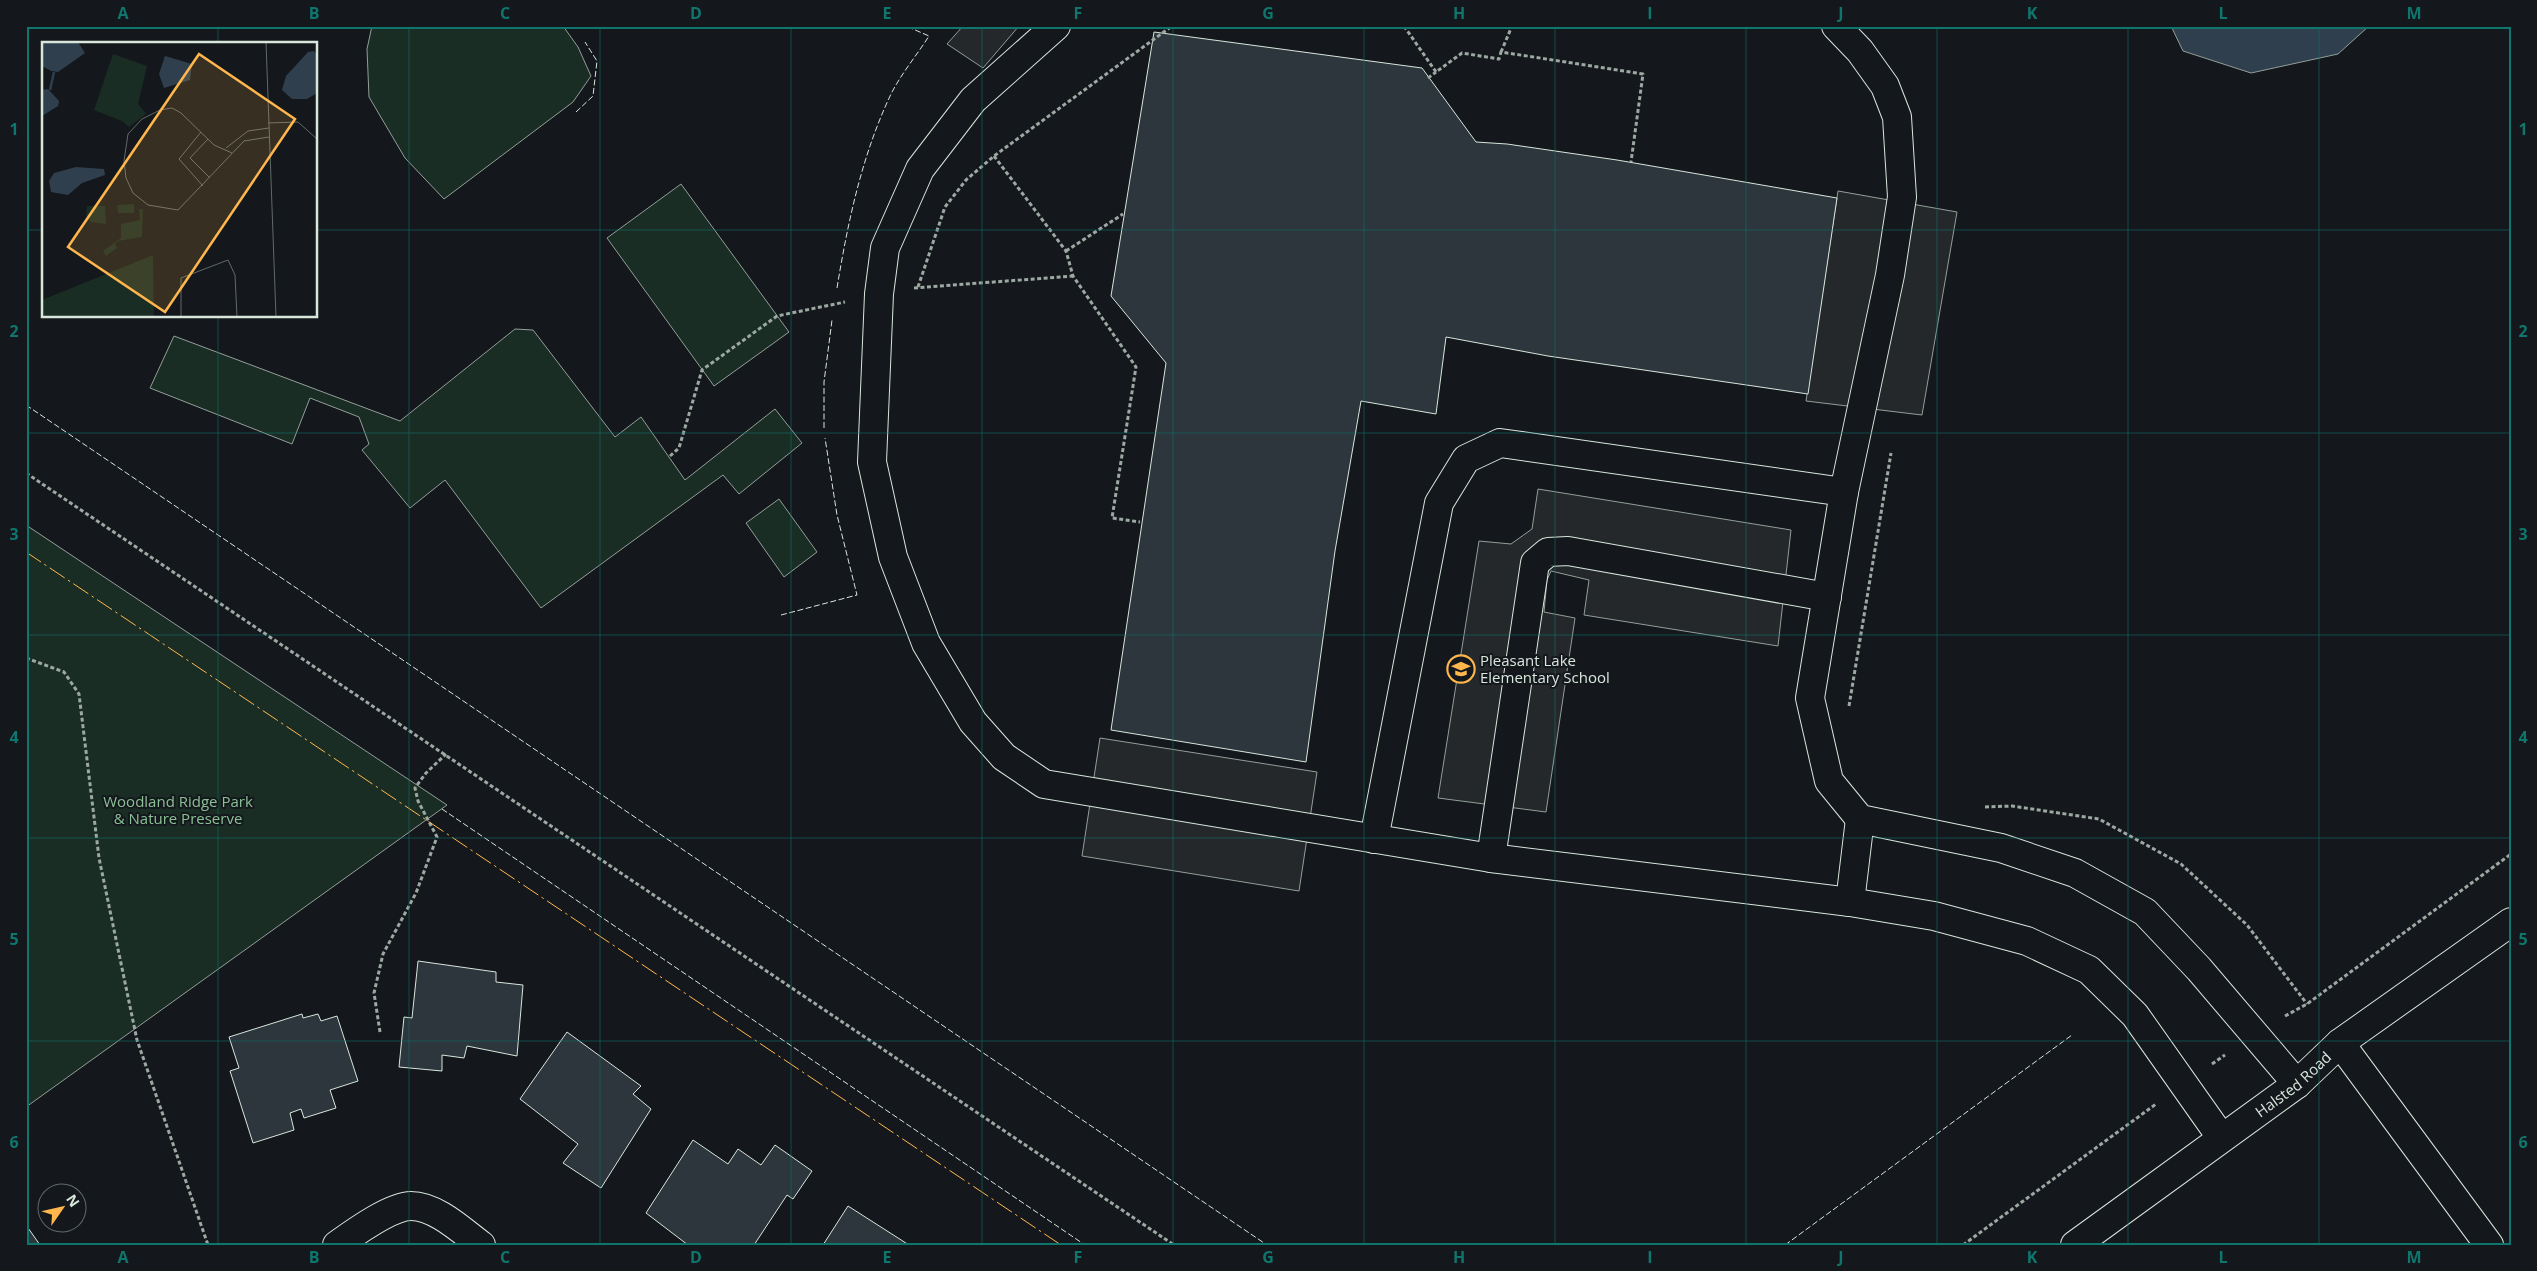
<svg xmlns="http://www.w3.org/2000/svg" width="2537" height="1271" viewBox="0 0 2537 1271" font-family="'Open Sans',sans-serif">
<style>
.green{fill:#1a2d24;stroke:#939e99}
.parking{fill:#24282b;stroke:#939e99}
.water{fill:#2f3f4d;stroke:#939e99}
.building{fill:#2c363c;stroke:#d8e6dc}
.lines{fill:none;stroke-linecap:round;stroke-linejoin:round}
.minor-casing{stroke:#d8e6dc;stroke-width:30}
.path{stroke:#9da8a2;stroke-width:3;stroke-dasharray:4 2.5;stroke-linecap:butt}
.minor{stroke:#14181c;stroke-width:28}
.fence{stroke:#d8e6dc;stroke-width:1;stroke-dasharray:6 2.5;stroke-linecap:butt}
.power{stroke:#ffb74d;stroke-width:1;stroke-dasharray:18 4 2.5 4;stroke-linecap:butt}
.grid{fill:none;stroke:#0f766e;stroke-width:1;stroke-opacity:0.55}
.labels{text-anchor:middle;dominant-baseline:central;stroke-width:4;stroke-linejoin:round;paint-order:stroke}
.poi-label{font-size:15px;fill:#d8e6dc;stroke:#14181c;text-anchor:start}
.park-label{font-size:15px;fill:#8ac095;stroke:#14181c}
.street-label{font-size:15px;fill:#d8e6dc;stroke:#14181c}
.inset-river{fill:none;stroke:#2f3f4d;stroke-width:2.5}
.inset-road{fill:none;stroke:#626a69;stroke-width:1}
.view{fill:#ffb74d;fill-opacity:0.15;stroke:#ffb74d;stroke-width:2.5}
.inset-edge{fill:none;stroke:#d8e6dc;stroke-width:2.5}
.neatline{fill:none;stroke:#0f766e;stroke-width:2}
.grid-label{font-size:16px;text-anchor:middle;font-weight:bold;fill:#0f766e}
</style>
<rect width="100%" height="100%" fill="#14181c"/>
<g class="green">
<path d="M372,26H563L578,47L591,76L573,102L444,199L405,158L369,97L367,49Z"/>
<path d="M681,184L789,332L714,386L607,238Z"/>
<path d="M515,329L533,330L615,437L641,417L685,480L775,409L802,443L739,494L723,475L541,608L445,480L410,508L362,450L369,444L359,417L310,398L292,444L150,388L174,336L400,421Z"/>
<path d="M779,499L817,552L784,577L746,523Z"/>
<path d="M26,525L447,805L26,1107Z"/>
</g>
<g class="parking">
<path d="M963,26H1019L983,68L947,44Z"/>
<path d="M1838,191L1957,212L1922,415L1806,401Z"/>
<path d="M1538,489L1791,530L1778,646L1584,615L1589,580L1551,571L1547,580L1544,612L1575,618L1546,812L1438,798L1479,541L1511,544L1532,529Z"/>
<path d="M1100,738L1317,772L1299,891L1082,856Z"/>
</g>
<path class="water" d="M2171,26H2369L2338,54L2251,73L2183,51Z"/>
<g class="building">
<path d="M1154,32L1422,68L1476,142L1507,144L1617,160L1837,198L1808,394L1548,356L1446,337L1436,414L1361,401L1335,551L1306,762L1111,730L1166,363L1111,296Z"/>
<path d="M418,961L496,972V982L523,985L517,1056L467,1046L464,1058L442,1055V1071L399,1067L404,1017L412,1018Z"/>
<path d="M302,1014L303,1018L318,1014L321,1021L337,1016L358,1081L330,1090L336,1108L304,1118L301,1109L290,1113L294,1130L253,1143L230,1071L239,1068L229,1037Z"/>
<path d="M567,1032L641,1086L633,1094L651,1109L601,1188L563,1163L578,1144L520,1099Z"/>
<path d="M693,1140L728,1164L738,1149L761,1165L775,1145L812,1171L793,1199L787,1195L754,1245H688L646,1213Z"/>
<path d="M848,1206L909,1245H823Z"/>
<path d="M26,1225L40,1245H26Z"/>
</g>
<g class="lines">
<g class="minor-casing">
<g id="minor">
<path d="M1056,26L973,100L920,169L885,248L879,294L872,462L893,557L926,643L973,722L1004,757L1044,784L1491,858L1850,902L1934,916L2027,941L2089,970L2135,1015L2221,1137"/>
<path d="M1836,26L1860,51L1885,86L1897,117L1902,197L1890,275L1844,492L1810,698L1829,781L1860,819L2001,848L2075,873L2145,912L2199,969L2297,1084"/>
<path d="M1374,839L1439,503L1466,459L1500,443L1844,492"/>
<path d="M1491,858L1535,563L1548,552L1568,551L1827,597"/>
<path d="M1850,902L1860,819"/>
<path d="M2340,1043L2489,1245"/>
<path d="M337,1245C354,1233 391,1206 411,1206C436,1206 462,1231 481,1245"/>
<path id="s1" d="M2075,1245L2297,1084L2340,1043L2511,922"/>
</g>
</g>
<g class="path">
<path d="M1404,26L1436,72L1462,53L1499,59L1501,52L1643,74L1631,162"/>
<path d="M1501,52L1512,26"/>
<path d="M1428,78L1436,72"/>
<path d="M994,156L1066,251L1073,276L1136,367L1112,518L1140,522"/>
<path d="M1066,251L1123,214"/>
<path d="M918,287L945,207L966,180L994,156L1172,26"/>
<path d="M914,288L1073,276"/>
<path d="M670,456L679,448L702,370L777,316L845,302"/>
<path d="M26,473L1174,1245"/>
<path d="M26,658L64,672L79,694L99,858L137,1040L208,1245"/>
<path d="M1849,706L1891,453"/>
<path d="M1985,807L2012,806L2099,819L2181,864L2247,925L2307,1004"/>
<path d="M2285,1016L2307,1004L2511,854"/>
<path d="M380,1032L374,993L383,954L416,893L437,837L418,801L415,788L426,773L446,754"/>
<path d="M2212,1064L2225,1055"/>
<path d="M1963,1245L2156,1104"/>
</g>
<use href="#minor" class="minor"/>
<g class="fence">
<path d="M576,112L593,96L597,61L585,42"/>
<path d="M837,288C848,221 862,155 891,94C901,74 917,55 929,36L906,26"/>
<path d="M26,405L1267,1245"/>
<path d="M824,428V382L832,320"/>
<path d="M781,615L857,595L837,515L825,438"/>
<path d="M442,809L1085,1245"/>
<path d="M1785,1245L2072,1035"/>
</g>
<path class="power" d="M26,552L1061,1245"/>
</g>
<path class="grid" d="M218,26V44M409,26V1245M600,26V1245M791,26V1245M982,26V1245M1173,26V1245M1364,26V1245M1555,26V1245M1746,26V1245M1937,26V1245M2128,26V1245M2319,26V1245M26,230H44M316,230H2511M218,316V1245M26,433H2511M26,635H2511M26,838H2511M26,1041H2511"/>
<defs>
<g id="school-ring" transform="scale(1.4375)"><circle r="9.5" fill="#14181c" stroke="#ffb74d" stroke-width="1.5"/><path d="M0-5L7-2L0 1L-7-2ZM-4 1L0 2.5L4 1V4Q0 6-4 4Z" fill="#ffb74d"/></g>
</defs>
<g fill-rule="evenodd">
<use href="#school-ring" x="1461" y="669"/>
</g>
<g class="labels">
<g class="poi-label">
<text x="1480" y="660">Pleasant Lake<tspan x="1480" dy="17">Elementary School</tspan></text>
</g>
<g class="park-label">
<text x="178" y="801">Woodland Ridge Park<tspan x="178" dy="17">&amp; Nature Preserve</tspan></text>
</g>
<g class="street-label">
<text stroke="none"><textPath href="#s1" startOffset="271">Halsted Road</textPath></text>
</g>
</g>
<g transform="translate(42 42)">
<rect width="275" height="275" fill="#14181c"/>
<path d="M71,12L105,24L96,62L104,72L87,85L80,79L52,68ZM92,162V171H76L75,163ZM45,164H63L64,182L49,180L44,173ZM97,167H101L100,195L76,199L73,202L75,206L64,214L61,209L79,196V182L98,178ZM111,213L112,275H0V258Z" fill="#1a2d24"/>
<path d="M0,0H36L43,11L16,30L9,29L0,24ZM272,9L275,13V51L265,57H250L240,48L244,34L266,10ZM123,14L150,22L148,38L122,46L117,32ZM6,47L17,59L16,64L0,74V48ZM34,125L62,127L63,133L40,141L26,153L9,150L7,139L12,131Z" fill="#2f3f4d"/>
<path class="inset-river" d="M8,48L12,30"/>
<path class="inset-road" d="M224,0L234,275M226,81L256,80L275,97M159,90L137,117L161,144M166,97L148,116L168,136M184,106L206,89L227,86M190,111L172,103L139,71L130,66L118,68L100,77L86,92L82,119L84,136L91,151L106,163L136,168L202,99L227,95M275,180V262M139,275V236L186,218L193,233L195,275"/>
<path class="view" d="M157,12L253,77L123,270L26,205Z"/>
<rect width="275" height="275" class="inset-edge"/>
</g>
<rect width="2537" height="1271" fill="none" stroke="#14181c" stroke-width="55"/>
<g transform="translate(62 1208) rotate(56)"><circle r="24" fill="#14181c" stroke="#626a69"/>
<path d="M0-4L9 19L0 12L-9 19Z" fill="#ffb74d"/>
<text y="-8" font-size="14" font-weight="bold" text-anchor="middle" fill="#d8e6dc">N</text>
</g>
<rect x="28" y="28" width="2482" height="1216" class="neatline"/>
<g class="grid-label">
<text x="123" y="19">A</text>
<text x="314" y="19">B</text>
<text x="505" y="19">C</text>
<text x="696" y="19">D</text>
<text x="887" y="19">E</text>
<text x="1078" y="19">F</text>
<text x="1268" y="19">G</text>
<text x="1459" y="19">H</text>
<text x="1650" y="19">I</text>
<text x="1841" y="19">J</text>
<text x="2032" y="19">K</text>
<text x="2223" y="19">L</text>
<text x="2414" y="19">M</text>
<text x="14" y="135">1</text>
<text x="2523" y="135">1</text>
<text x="14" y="337">2</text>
<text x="2523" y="337">2</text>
<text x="14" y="540">3</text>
<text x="2523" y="540">3</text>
<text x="14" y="743">4</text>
<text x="2523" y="743">4</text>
<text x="14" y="945">5</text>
<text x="2523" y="945">5</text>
<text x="14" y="1148">6</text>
<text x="2523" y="1148">6</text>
<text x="123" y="1263">A</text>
<text x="314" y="1263">B</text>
<text x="505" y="1263">C</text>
<text x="696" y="1263">D</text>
<text x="887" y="1263">E</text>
<text x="1078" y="1263">F</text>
<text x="1268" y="1263">G</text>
<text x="1459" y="1263">H</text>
<text x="1650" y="1263">I</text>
<text x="1841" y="1263">J</text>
<text x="2032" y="1263">K</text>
<text x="2223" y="1263">L</text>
<text x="2414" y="1263">M</text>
</g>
</svg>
